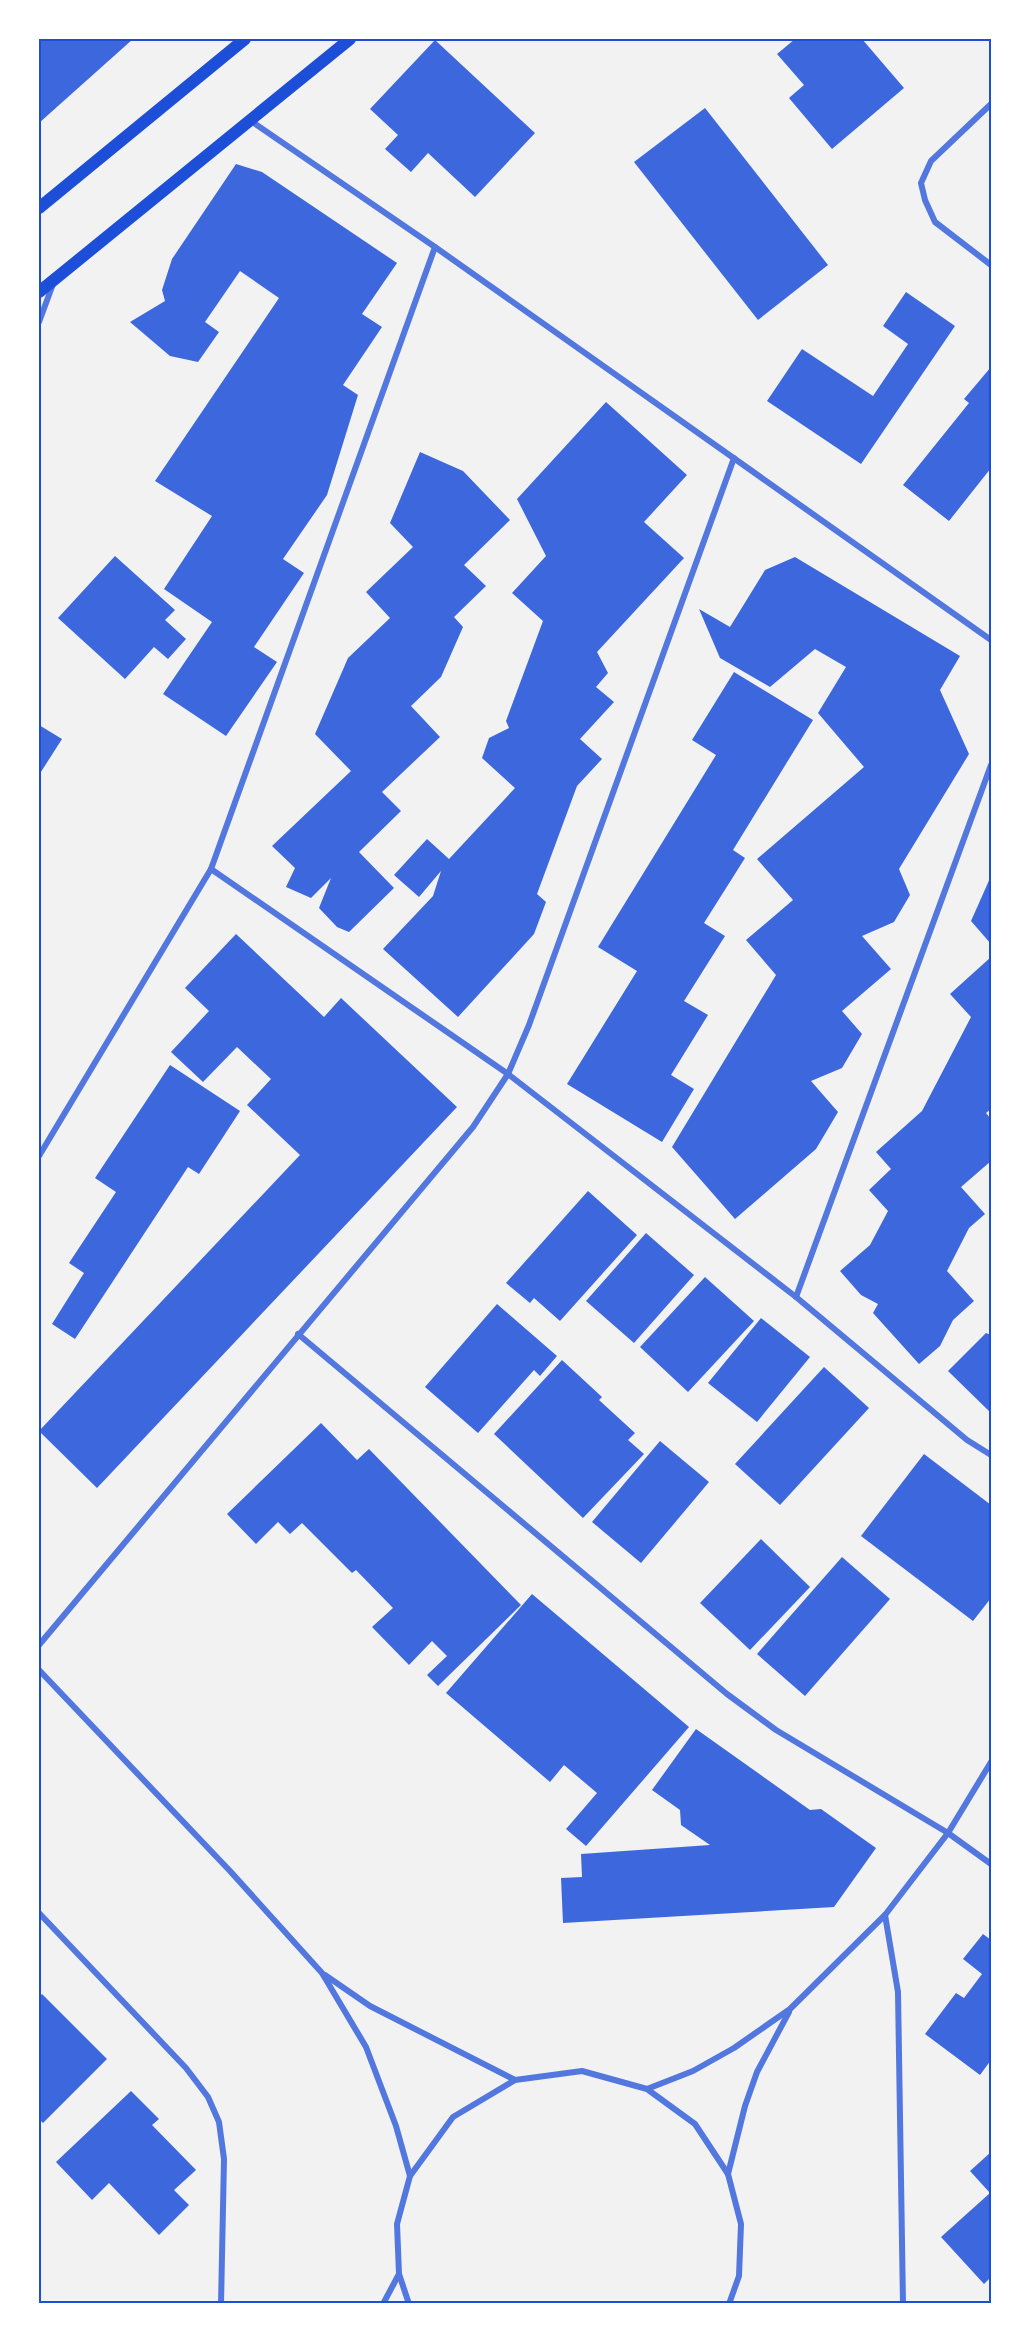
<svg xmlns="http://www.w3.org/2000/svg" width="1030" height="2343" viewBox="0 0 1030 2343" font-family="'Libre Baskerville',serif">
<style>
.building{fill:#3d67dc}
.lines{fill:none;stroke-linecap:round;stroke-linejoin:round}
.minor{stroke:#5277de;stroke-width:6}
.secondary{stroke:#1d4ed8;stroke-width:12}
.neatline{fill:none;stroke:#1d4ed8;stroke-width:2}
</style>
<rect width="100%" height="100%" fill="#f2f2f2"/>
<g class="building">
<path d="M39,39H133L39,123Z"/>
<path d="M795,39H862L904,88L832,149L789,98L804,85L777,54Z"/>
<path d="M435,40L535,133L475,197L428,153L411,172L385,149L398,135L370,109Z"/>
<path d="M705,108L828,265L758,320L634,162Z"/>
<path d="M236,164L262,172L397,263L362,314L382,327L343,385L358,395L327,495L283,559L304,573L254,647L277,662L226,736L163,694L212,622L164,589L212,516L155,481L279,298L240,271L205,322L219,332L198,362L170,356L130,322L165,301L162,290L172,259Z"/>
<path d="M906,292L955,326L861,464L767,401L802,349L873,396L908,344L883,326Z"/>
<path d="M991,367V468L949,521L903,485L969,403L964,399Z"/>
<path d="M606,402L687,475L644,522L684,558L597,652L608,673L596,687L614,702L580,739L602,759L577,786L537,894L546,902L534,934L458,1017L383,949L433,896L441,871L419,897L394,875L427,839L449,859L515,788L482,758L489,738L509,728L506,721L543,621L512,593L546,556L517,499Z"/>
<path d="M420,452L463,471L510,520L464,565L486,586L454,617L463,627L441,677L411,706L440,737L382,792L401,811L359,852L394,888L349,932L337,927L319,908L331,878L311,898L286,887L295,868L272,846L351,771L315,734L348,658L390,618L366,592L413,547L390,523Z"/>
<path d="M115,556L175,610L165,620L186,639L168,659L154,647L125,679L58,618Z"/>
<path d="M795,557L960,656L940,690L969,754L899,869L910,895L894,922L862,936L891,969L842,1011L862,1034L842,1068L811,1081L838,1112L816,1149L735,1219L672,1147L776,975L746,940L793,900L757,859L864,767L818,713L846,667L815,649L770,687L720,658L699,609L730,627L765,570Z"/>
<path d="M734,672L813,720L733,850L745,858L704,923L725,936L684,1001L708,1015L671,1075L694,1089L662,1142L567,1084L637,971L598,947L716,755L692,740Z"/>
<path d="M39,725L62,739L39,775Z"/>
<path d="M991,876V944L971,921Z"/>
<path d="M236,934L324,1017L341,998L457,1107L97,1488L39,1431L300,1155L247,1105L271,1079L237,1047L203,1082L171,1052L209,1011L185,988Z"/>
<path d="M991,957V1109L986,1113L991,1119V1161L961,1187L985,1214L969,1228L947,1271L974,1301L953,1320L940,1346L919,1364L873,1313L878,1304L861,1295L840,1271L870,1245L888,1211L869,1190L891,1169L876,1152L922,1111L971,1017L950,994Z"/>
<path d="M170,1065L240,1111L199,1174L188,1167L75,1339L52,1324L84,1273L69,1263L116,1192L95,1178Z"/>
<path d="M588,1191L637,1235L560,1321L534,1298L530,1303L506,1283Z"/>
<path d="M646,1233L694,1275L634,1343L586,1301Z"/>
<path d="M705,1277L754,1321L688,1392L640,1347Z"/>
<path d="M497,1304L557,1356L540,1376L534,1370L478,1433L425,1387Z"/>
<path d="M761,1318L810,1357L757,1422L708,1383Z"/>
<path d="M986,1333L991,1335V1413L948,1371Z"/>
<path d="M562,1360L602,1397L599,1400L635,1433L628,1440L644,1454L583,1518L494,1434Z"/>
<path d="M824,1367L869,1408L780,1505L735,1464Z"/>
<path d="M321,1423L357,1460L369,1449L521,1605L438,1686L427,1675L447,1656L432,1641L409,1665L372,1627L393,1608L356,1570L352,1573L302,1523L290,1534L278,1522L256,1544L227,1514Z"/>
<path d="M660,1441L709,1482L641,1563L592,1522Z"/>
<path d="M924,1454L991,1505V1598L973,1621L861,1536Z"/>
<path d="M761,1539L810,1587L750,1650L700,1603Z"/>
<path d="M842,1557L890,1599L805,1696L757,1654Z"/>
<path d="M532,1594L689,1727L586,1846L566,1829L597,1793L564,1765L550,1782L446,1693Z"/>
<path d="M696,1729L810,1810L821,1809L876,1848L834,1907L563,1923L561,1878L582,1877L581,1854L710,1845L681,1825L680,1810L652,1790Z"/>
<path d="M983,1934L991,1940V2060L980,2075L925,2034L956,1993L964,1998L982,1974L963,1959Z"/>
<path d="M42,1994L107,2059L43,2123L39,2119V1997Z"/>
<path d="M131,2091L159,2119L152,2125L196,2170L174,2190L189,2205L159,2235L109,2183L92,2200L56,2162Z"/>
<path d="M991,2152V2277L984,2284L941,2237L990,2193L970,2171Z"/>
</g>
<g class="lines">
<g class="minor">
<path d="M991,104L931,161L921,183L925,200L935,222L991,265"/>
<path d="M251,121L435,247L991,640"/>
<path d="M39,322L53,284"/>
<path d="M211,869L508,1074L796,1297L967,1440L991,1455"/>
<path d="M39,1156L211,869L435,247"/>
<path d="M796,1297L991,765"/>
<path d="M298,1334L727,1694L776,1730L948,1833L991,1864"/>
<path d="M39,1645L473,1127L508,1074L529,1025L734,458"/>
<path d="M39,1670L230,1871L322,1973L366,2047L396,2126L410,2176"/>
<path d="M39,1913L186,2068L208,2097L219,2122L224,2159L221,2304"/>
<path d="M885,1915L898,1992L903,2304"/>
<path d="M325,1975L370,2006L515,2080"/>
<path d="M647,2089L693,2071L734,2048L790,2009L885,1915L948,1833L991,1762"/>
<path d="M728,2174L745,2106L757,2072L789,2012"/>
<path d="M383,2304L399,2274"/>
<path d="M409,2304L399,2274L397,2224L410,2176L453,2117L515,2080L582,2071L647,2089L695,2124L728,2174L741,2224L739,2276L729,2304"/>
</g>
<g class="secondary">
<path d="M39,208L245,39"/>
<path d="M39,292L350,39"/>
</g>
</g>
<rect width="1030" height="2343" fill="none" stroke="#ffffff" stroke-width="81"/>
<rect x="40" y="40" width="950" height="2262" class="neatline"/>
</svg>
